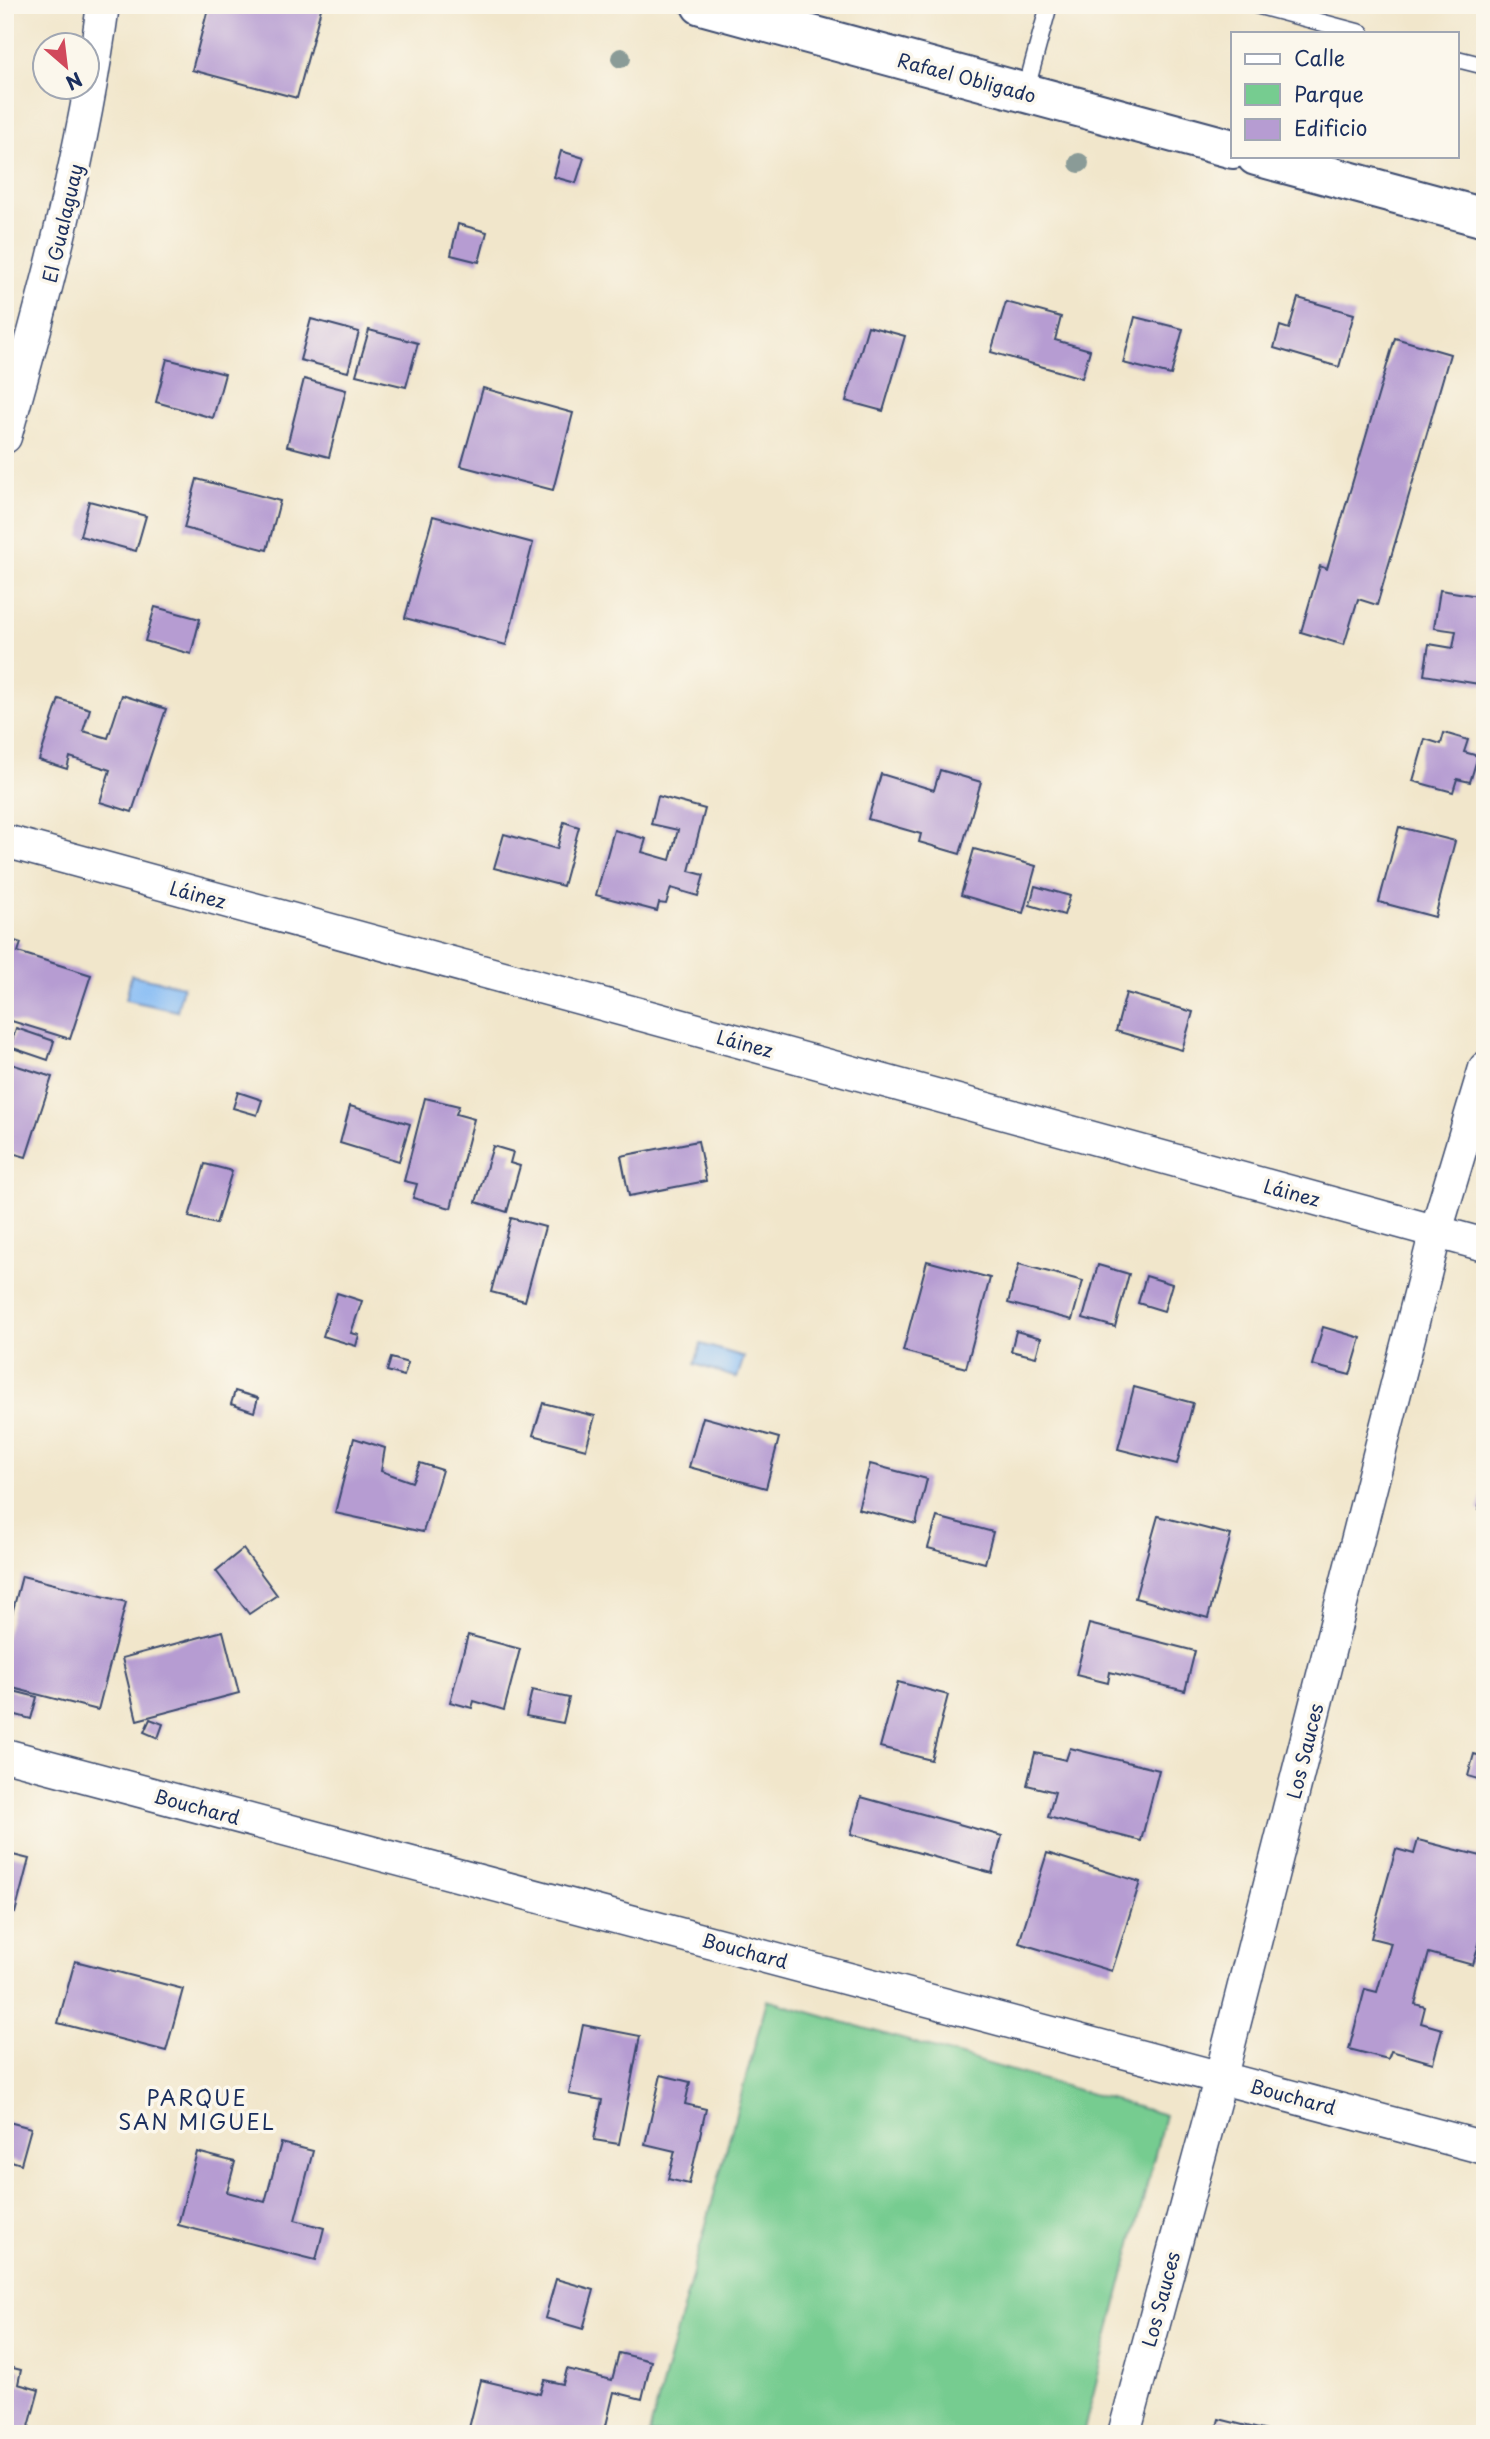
<svg xmlns="http://www.w3.org/2000/svg" width="1490" height="2439" viewBox="0 0 1490 2439" font-family="'Playpen Sans',sans-serif">
<style>
.green{fill:#76cc90;stroke:#487e77;stroke-width:2}
.water{fill:#85bbf4;stroke:#5075a9;stroke-width:2}
.building{fill:#b69cd2}
.lines{fill:none;stroke-linecap:round;stroke-linejoin:round}
.service-casing{stroke:#3b4a6e;stroke-width:19}
.minor-casing{stroke:#3b4a6e;stroke-width:35}
.tertiary-casing{stroke:#3b4a6e;stroke-width:42}
.service{stroke:#fff;stroke-width:16}
.minor{stroke:#fff;stroke-width:32}
.tertiary{stroke:#fff;stroke-width:38}
.tree{fill:#8a9b97}
.labels{text-anchor:middle;dominant-baseline:central;stroke-width:7;stroke-linejoin:round;paint-order:stroke}
.street-label{font-size:19px;fill:#1b2f5e;stroke:#fbf7ec}
.neighbourhood-label{font-size:21px;letter-spacing:2px;fill:#1b2f5e;stroke:#fbf7ec}
</style>
<rect width="100%" height="100%" fill="#fbf7ec"/>
<filter id="ink" filterUnits="userSpaceOnUse"><feTurbulence type="fractalNoise" baseFrequency=".0143" numOctaves="2"/><feDisplacementMap in="SourceGraphic" scale="14" xChannelSelector="R" yChannelSelector="G"/><feConvolveMatrix kernelMatrix="1 2 1 2 8 2 1 2 1" color-interpolation-filters="sRGB"/></filter>
<filter id="wash" filterUnits="userSpaceOnUse"><feTurbulence type="fractalNoise" baseFrequency=".00686" numOctaves="4" result="noise"/><feDisplacementMap in="SourceGraphic" scale="28" xChannelSelector="R" yChannelSelector="G"/><feGaussianBlur stdDeviation="1.57" result="paint"/><feColorMatrix in="noise" values="0 0 0 0 0 0 0 0 0 0 0 0 0 0 0 0 0 1.4 0 .05"/><feComposite in="paint" operator="in"/></filter>
<g filter="url(#wash)">
<rect width="100%" height="100%" fill="#f1e6cb"/>
<path class="green" d="M767,2000L1165,2115L1083,2434H649Z"/>
<g class="water">
<path d="M131,975L183,986L177,1011L126,1000Z"/>
<path d="M701,1344L744,1357L737,1378L695,1364Z"/>
</g>
<g id="blocks">
<g class="building">
<path d="M209,5H322L297,98L192,70Z"/>
<path d="M561,151L584,158L576,183L554,177Z"/>
<path d="M458,224L487,232L479,262L451,255Z"/>
<path d="M1298,298L1354,314L1339,367L1274,348L1280,326L1289,329Z"/>
<path d="M1006,302L1061,317L1055,340L1090,350L1082,378L991,352Z"/>
<path d="M1135,317L1183,329L1171,375L1123,363Z"/>
<path d="M311,319L359,332L348,372L300,360Z"/>
<path d="M868,326L905,336L883,411L846,401Z"/>
<path d="M369,330L418,343L406,387L356,375Z"/>
<path d="M1395,338L1450,354L1377,605L1358,599L1344,645L1301,632L1320,566L1327,569Z"/>
<path d="M167,359L225,374L213,418L156,402Z"/>
<path d="M304,379L346,390L329,457L287,446Z"/>
<path d="M483,388L573,413L553,490L461,466Z"/>
<path d="M197,479L280,501L267,550L184,528Z"/>
<path d="M89,501L146,516L136,551L80,536Z"/>
<path d="M433,516L533,543L506,645L405,618Z"/>
<path d="M1440,590L1485,597V685L1424,675L1429,644L1453,648L1456,631L1434,628Z"/>
<path d="M155,607L200,619L191,654L145,641Z"/>
<path d="M122,695L166,709L132,812L100,802L110,770L70,757L67,769L39,760L59,699L90,709L83,731L108,738Z"/>
<path d="M1444,733L1468,740L1464,752L1478,756L1470,782L1457,779L1453,792L1413,781L1425,739L1441,744Z"/>
<path d="M940,770L981,782L960,854L919,842L921,834L868,819L881,774L934,790Z"/>
<path d="M658,796L705,809L689,871L704,875L698,896L671,888L666,904L659,903L657,911L596,895L614,830L646,839L642,852L670,860L678,830L651,824Z"/>
<path d="M564,822L579,827L563,886L494,868L504,834L557,849Z"/>
<path d="M1399,827L1455,841L1435,917L1379,902Z"/>
<path d="M974,849L1036,866L1023,913L961,895Z"/>
<path d="M1035,886L1070,896L1064,915L1030,905Z"/>
<path d="M5,938L21,943L18,952L91,975L70,1039L5,1019Z"/>
<path d="M1126,993L1193,1012L1182,1050L1116,1031Z"/>
<path d="M16,1028L54,1041L48,1060L10,1047Z"/>
<path d="M5,1062L52,1077L26,1157L5,1151Z"/>
<path d="M238,1092L262,1100L257,1115L233,1108Z"/>
<path d="M425,1098L459,1106L456,1114L474,1119L451,1208L413,1198L417,1184L404,1181Z"/>
<path d="M350,1106L410,1124L399,1161L340,1143Z"/>
<path d="M698,1141L706,1181L629,1196L621,1156Z"/>
<path d="M493,1146L513,1152L510,1163L520,1166L507,1212L476,1202Z"/>
<path d="M205,1164L232,1171L216,1224L189,1217Z"/>
<path d="M511,1218L545,1227L525,1301L491,1292Z"/>
<path d="M927,1261L990,1278L966,1368L903,1351Z"/>
<path d="M1019,1264L1083,1281L1072,1320L1008,1303Z"/>
<path d="M1098,1265L1129,1274L1115,1327L1083,1318Z"/>
<path d="M1146,1276L1172,1284L1164,1311L1138,1303Z"/>
<path d="M337,1293L362,1301L351,1333L359,1335L356,1346L323,1336Z"/>
<path d="M1323,1327L1361,1338L1350,1375L1312,1365Z"/>
<path d="M1016,1331L1041,1338L1036,1357L1011,1351Z"/>
<path d="M391,1358L408,1363L404,1376L387,1371Z"/>
<path d="M1134,1387L1193,1403L1177,1464L1118,1449Z"/>
<path d="M235,1391L258,1398L254,1412L231,1404Z"/>
<path d="M543,1403L595,1416L586,1449L533,1435Z"/>
<path d="M703,1417L779,1438L766,1488L689,1467Z"/>
<path d="M354,1438L385,1448L381,1471L412,1482L420,1463L442,1470L423,1532L335,1513Z"/>
<path d="M870,1464L927,1479L916,1524L858,1509Z"/>
<path d="M1484,1487H1485V1512L1478,1510Z"/>
<path d="M1158,1516L1231,1535L1208,1618L1135,1598Z"/>
<path d="M937,1517L993,1532L985,1563L928,1548Z"/>
<path d="M243,1549L277,1595L249,1614L216,1571Z"/>
<path d="M22,1576L126,1602L98,1710L5,1686V1640Z"/>
<path d="M1089,1624L1195,1651L1185,1691L1110,1672L1108,1683L1076,1675Z"/>
<path d="M223,1631L239,1693L137,1720L122,1658Z"/>
<path d="M468,1635L520,1649L504,1710L474,1701L472,1708L450,1702Z"/>
<path d="M898,1682L948,1695L931,1760L880,1747Z"/>
<path d="M5,1689L37,1697L31,1719L5,1712Z"/>
<path d="M532,1690L569,1698L563,1723L526,1716Z"/>
<path d="M150,1719L163,1724L158,1738L144,1732Z"/>
<path d="M1070,1748L1159,1770L1141,1841L1048,1817L1055,1792L1027,1785L1035,1753L1066,1760Z"/>
<path d="M1474,1754L1485,1757V1781L1468,1776Z"/>
<path d="M861,1797L1002,1836L992,1873L851,1834Z"/>
<path d="M1418,1840L1485,1857V1938L1481,1937L1473,1965L1429,1953L1415,2004L1425,2007L1421,2023L1442,2029L1433,2063L1391,2051L1388,2059L1349,2049L1365,1989L1377,1992L1391,1943L1371,1938L1396,1849L1414,1854Z"/>
<path d="M5,1853L29,1859L15,1913L5,1910Z"/>
<path d="M1047,1853L1140,1882L1112,1971L1019,1943Z"/>
<path d="M75,1961L183,1989L166,2051L58,2023Z"/>
<path d="M583,2025L640,2036L619,2144L594,2140L602,2100L569,2094Z"/>
<path d="M661,2075L690,2082L685,2104L706,2109L689,2184L668,2179L675,2151L645,2144Z"/>
<path d="M5,2121L31,2128L21,2164L5,2159Z"/>
<path d="M281,2143L313,2151L295,2220L324,2228L316,2260L178,2225L197,2152L235,2162L227,2192L265,2202Z"/>
<path d="M556,2279L594,2290L583,2329L545,2318Z"/>
<path d="M619,2353L651,2361L642,2399L614,2392L604,2434H492L469,2428L481,2380L540,2394L544,2380L563,2384L567,2369L612,2380Z"/>
<path d="M5,2366L21,2370L18,2384L39,2390L27,2434H5Z"/>
<path d="M1219,2419L1275,2433L1274,2434H1215Z"/>
</g>
</g>
</g>
<g filter="url(#ink)">
<use href="#blocks" fill-opacity="0" stroke="#3b4a6e" stroke-width="2"/>
<g class="lines">
<g class="service-casing">
<g id="service">
<path d="M1256,5L1361,33"/>
<path d="M1457,59L1485,66"/>
<path d="M1025,93L1049,5"/>
</g>
</g>
<g class="minor-casing">
<g id="minor">
<path d="M5,437C46,293 83,155 103,5"/>
<path d="M5,841L1485,1245"/>
<path d="M5,1755L1485,2148"/>
<path d="M1124,2434L1221,2076L1436,1231L1485,1068"/>
</g>
</g>
<g class="tertiary-casing">
<g id="tertiary">
<path d="M701,5L1233,149"/>
<path d="M1256,156L1485,218"/>
</g>
</g>
<use href="#service" class="service"/>
<use href="#minor" class="minor"/>
<use href="#tertiary" class="tertiary"/>
</g>
<g class="tree">
<circle cx="621" cy="58" r="10"/>
<circle cx="1079" cy="163" r="10"/>
</g>
</g>
<g class="labels">
<g class="street-label">
<text transform="translate(967 77) rotate(15)">Rafael Obligado</text>
<text transform="translate(62 223) rotate(-77)">El Gualaguay</text>
<text transform="translate(198 894) rotate(15)">Láinez</text>
<text transform="translate(745 1043) rotate(15)">Láinez</text>
<text transform="translate(1292 1192) rotate(15)">Láinez</text>
<text transform="translate(1304 1751) rotate(-76)">Los Sauces</text>
<text transform="translate(197 1806) rotate(15)">Bouchard</text>
<text transform="translate(745 1950) rotate(15)">Bouchard</text>
<text transform="translate(1293 2096) rotate(15)">Bouchard</text>
<text transform="translate(1160 2299) rotate(-75)">Los Sauces</text>
</g>
<g class="neighbourhood-label">
<text x="197" y="2097">PARQUE<tspan x="197" dy="24">SAN MIGUEL</tspan></text>
</g>
</g>
<rect width="1490" height="2439" fill="none" stroke="#fbf7ec" stroke-width="28"/>
<rect x="1231" y="32" width="228" height="126" fill="#fbf7ec" stroke="#a1a7b3" stroke-width="2"/>
<rect x="1245" y="54" width="35" height="10" fill="#ffffff" stroke="#a1a7b3" stroke-width="2"/>
<text x="1294" y="66" font-size="21" fill="#1b2f5e">Calle</text>
<rect x="1245" y="84" width="35" height="21" fill="#76cc90" stroke="#a1a7b3" stroke-width="2"/>
<text x="1294" y="102" font-size="21" fill="#1b2f5e">Parque</text>
<rect x="1245" y="119" width="35" height="21" fill="#b69cd2" stroke="#a1a7b3" stroke-width="2"/>
<text x="1294" y="136" font-size="21" fill="#1b2f5e">Edificio</text>
<g transform="translate(66 66) rotate(152)"><circle r="33" fill="#fbf7ec" stroke="#a1a7b3" stroke-width="2"/>
<path d="M0-5L12 26L0 18L-12 26Z" fill="#d1495b"/>
<text y="-10" font-size="19" font-weight="bold" text-anchor="middle" fill="#1b2f5e">N</text>
</g>
</svg>
